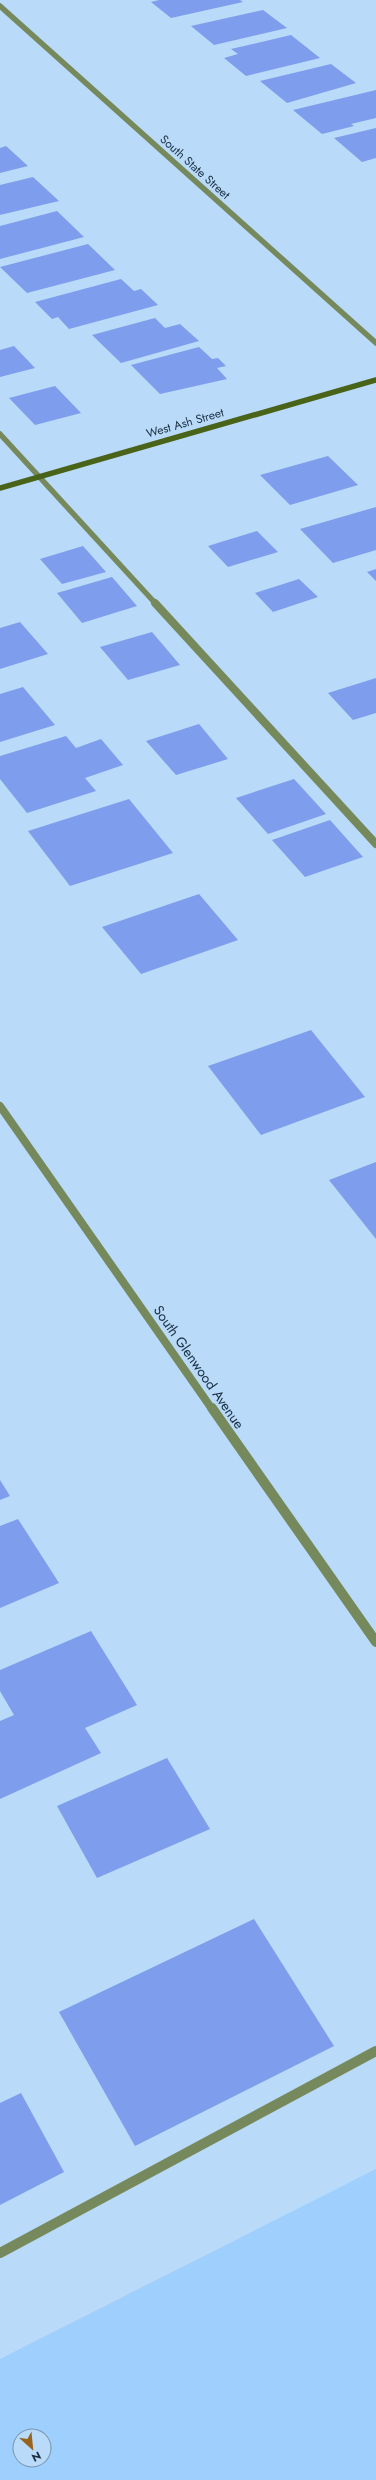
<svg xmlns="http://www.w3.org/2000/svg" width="376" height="2480" viewBox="0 0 376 2480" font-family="Jost,sans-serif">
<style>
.built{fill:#9fcffc;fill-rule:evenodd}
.building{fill:#7e9ded}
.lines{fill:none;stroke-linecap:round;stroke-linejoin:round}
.lane-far2{stroke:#76895c;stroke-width:5.5}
.lane-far1{stroke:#76895c;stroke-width:8}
.lane{stroke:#76895c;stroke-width:10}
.street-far2{stroke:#76895c;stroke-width:5.5}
.street-far1{stroke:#76895c;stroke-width:8}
.street{stroke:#76895c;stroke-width:10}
.secondary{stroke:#496319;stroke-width:5.5}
.labels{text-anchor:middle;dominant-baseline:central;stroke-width:4;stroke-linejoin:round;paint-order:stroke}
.far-street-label{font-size:12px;fill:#192f42;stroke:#b9daf8}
.street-label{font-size:14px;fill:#192f42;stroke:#b9daf8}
</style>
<rect width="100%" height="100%" fill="#b9daf8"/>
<path class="built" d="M376,2169V2480H0V2359ZM20,2436H44V2460H20Z"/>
<g class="building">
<path d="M159,0H240L243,2L171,18L151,2Z"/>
<path d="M263,10L287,28L214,45L191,26Z"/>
<path d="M291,35L320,58L246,76L224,58L238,54L231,49Z"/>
<path d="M331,64L356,83L287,103L260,81Z"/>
<path d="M376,90V118L351,124L354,126L322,134L293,110Z"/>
<path d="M376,128V158L362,162L334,138Z"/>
<path d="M6,146L28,166L0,173V148Z"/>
<path d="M33,177L59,201L0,215V185Z"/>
<path d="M57,211L84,237L0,259V226Z"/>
<path d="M88,244L115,270L27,293L0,267Z"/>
<path d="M121,279L134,291L141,289L158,305L69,329L58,317L52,319L35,302Z"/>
<path d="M155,318L165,328L180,324L199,341L121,363L92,335Z"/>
<path d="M14,346L35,368L0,377V350Z"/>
<path d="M199,347L212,359L218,358L226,366L217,368L227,379L160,394L131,365Z"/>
<path d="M55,386L81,413L35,425L9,398Z"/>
<path d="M328,456L358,485L290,505L260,475Z"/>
<path d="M376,507V550L333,563L300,529Z"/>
<path d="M257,531L278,552L228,567L208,546Z"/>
<path d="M83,546L106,572L62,584L40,559Z"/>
<path d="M376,569V581L367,572Z"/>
<path d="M112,577L137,606L82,623L57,593Z"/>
<path d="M299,579L318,597L273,612L255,593Z"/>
<path d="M20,622L48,654L0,669V628Z"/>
<path d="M152,632L180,665L128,680L100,647Z"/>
<path d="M376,678V713L353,720L328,693Z"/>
<path d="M23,687L55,725L0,742V694Z"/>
<path d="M199,724L228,759L176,775L146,741Z"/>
<path d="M66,736L76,748L101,739L123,765L85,778L96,791L27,813L0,779V756Z"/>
<path d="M294,779L326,814L268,834L236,798Z"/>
<path d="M129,799L173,853L70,886L28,831Z"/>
<path d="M330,820L363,857L305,877L272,840Z"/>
<path d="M199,894L238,940L141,974L102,927Z"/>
<path d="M311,1030L365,1097L261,1135L208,1066Z"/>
<path d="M376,1162V1239L329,1180Z"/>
<path d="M0,1480L10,1496L0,1500Z"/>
<path d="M18,1519L59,1583L0,1608V1526Z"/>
<path d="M91,1631L137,1705L85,1728L101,1753L0,1799V1721L14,1715L0,1691V1670Z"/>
<path d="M167,1758L210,1829L97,1878L57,1806Z"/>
<path d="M254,1919L334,2046L135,2146L59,2012Z"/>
<path d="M21,2093L64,2172L0,2205V2103Z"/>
</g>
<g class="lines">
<path class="lane-far2" d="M0,434L156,604"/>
<path class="lane-far1" d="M155,603L376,844"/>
<path class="lane" d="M0,2253L376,2051"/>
<path class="street-far2" d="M0,6L376,343"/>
<path class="street-far1" d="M0,1106L212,1409"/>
<path class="street" d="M212,1408L376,1642"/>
<path class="secondary" d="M0,488L376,380"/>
</g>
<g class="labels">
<g class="far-street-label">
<text transform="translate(195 167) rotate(42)">South State Street</text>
<text transform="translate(185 423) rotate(-16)">West Ash Street</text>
</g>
<g class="street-label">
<text transform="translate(199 1367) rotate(55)">South Glenwood Avenue</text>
</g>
</g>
<g transform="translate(32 2448) rotate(153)"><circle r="19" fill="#b9daf8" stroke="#7996af"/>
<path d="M0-3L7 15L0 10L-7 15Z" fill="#99621d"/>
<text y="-6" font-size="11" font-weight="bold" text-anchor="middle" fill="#192f42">N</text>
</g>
</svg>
